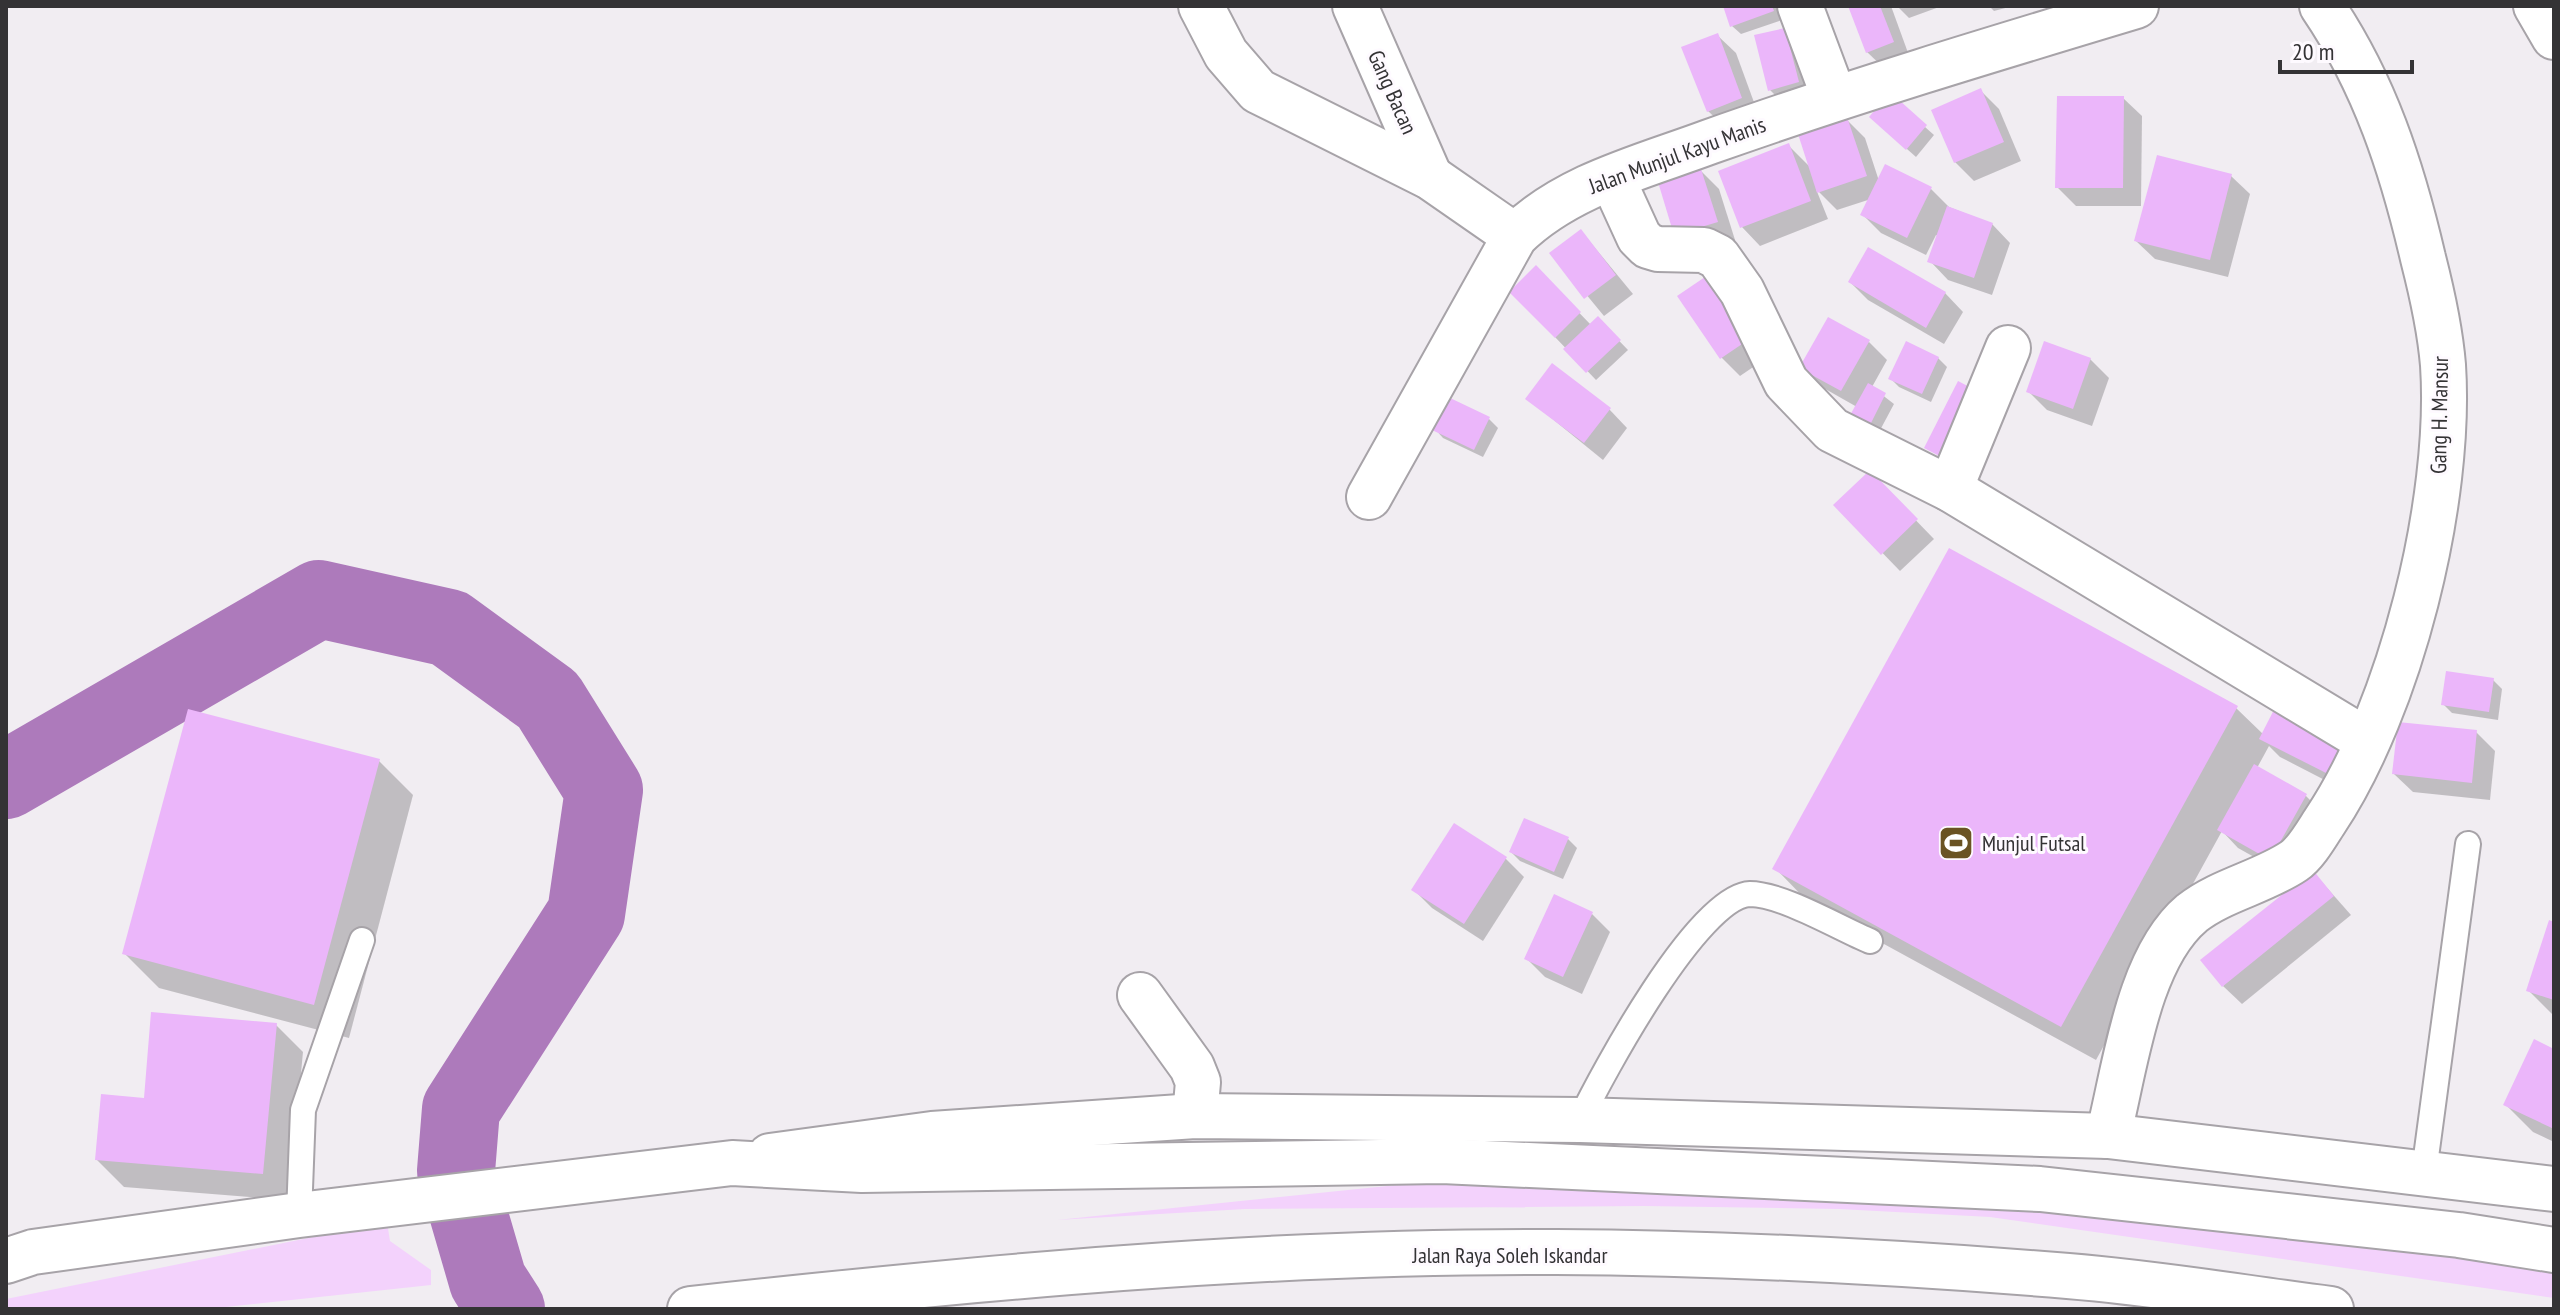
<svg xmlns="http://www.w3.org/2000/svg" width="2560" height="1315" viewBox="0 0 2560 1315" font-family="'PT Sans Narrow',sans-serif">
<style>
.green{fill:#f3d2fc}
.shadow{fill:#0003}
.lines{fill:none;stroke-linecap:round;stroke-linejoin:round}
.river{stroke:#ad7abb;stroke-width:78}
.building{fill:#ebb6fa}
.lane-casing{stroke:#a7a3a8;stroke-width:28}
.street-casing{stroke:#a7a3a8;stroke-width:48}
.highway-casing{stroke:#a7a3a8;stroke-width:48}
.lane{stroke:#fff;stroke-width:24}
.street{stroke:#fff;stroke-width:44}
.highway{stroke:#fff;stroke-width:44}
.labels{text-anchor:middle;dominant-baseline:central;stroke-width:6;stroke-linejoin:round;paint-order:stroke}
.street-label{font-size:22px;fill:#343335;stroke:#fefaff}
.poi-label{font-size:22px;fill:#343335;stroke:#fefaff;text-anchor:start}
</style>
<rect width="100%" height="100%" fill="#f1edf2"/>
<g class="green">
<path d="M1504,1174L2554,1238V1298L1990,1217L1839,1209L1644,1206L1245,1209L1057,1220Z"/>
<path d="M387,1222L390,1241L431,1270V1285L207,1309H6V1299Z"/>
</g>
<g class="shadow">
<path d="M1725,6H1777L1782,20L1741,34L1732,26Z"/>
<path d="M1851,6H1891L1911,61L1886,70L1867,52Z"/>
<path d="M1897,6H1942L1909,18Z"/>
<path d="M1989,6H2013L1994,11Z"/>
<path d="M1784,30L1793,39L1807,91L1779,99L1770,90Z"/>
<path d="M1717,35L1736,53L1759,116L1727,129L1708,111Z"/>
<path d="M1981,91L1999,109L2021,161L1974,181L1955,162Z"/>
<path d="M2123,98L2142,116L2141,206H2076L2057,187Z"/>
<path d="M1847,120L1865,138L1879,181L1931,189L1949,207L1992,224L2010,243L1992,295L1948,280L1930,261L1938,236L1936,235L1926,255L1881,233L1863,215L1871,199L1837,210L1816,189L1828,219L1760,246L1742,227L1721,172L1788,145L1812,169Z"/>
<path d="M1880,125L1925,127L1934,135L1916,157Z"/>
<path d="M1701,171L1719,189L1735,240L1694,253Z"/>
<path d="M2231,176L2250,194L2228,277L2155,259L2136,241Z"/>
<path d="M1581,231L1633,294L1604,316L1552,253Z"/>
<path d="M1536,268L1591,325L1598,319L1628,350L1596,380L1512,292Z"/>
<path d="M1705,279L1723,297L1765,359L1740,376L1722,358L1680,296Z"/>
<path d="M1850,282L1945,293L1963,312L1944,344L1868,300Z"/>
<path d="M1869,342L1887,360L1872,387L1894,404L1878,434L1860,425L1857,407L1820,386L1802,367Z"/>
<path d="M1938,358L1947,367L1931,402L1899,387L1890,378Z"/>
<path d="M2090,359L2109,378L2092,426L2047,410L2029,392Z"/>
<path d="M1528,399L1609,409L1627,428L1603,460Z"/>
<path d="M1489,419L1498,428L1483,457L1443,438L1435,429Z"/>
<path d="M1870,473L1934,539L1900,571L1836,505Z"/>
<path d="M2493,680L2502,689L2498,720L2452,713L2443,704Z"/>
<path d="M2280,703L2348,792L2280,757L2269,746L2257,768L2306,796L2324,814L2288,876L2238,848L2222,831L2096,1060L1809,903L1775,868L2236,708L2264,735Z"/>
<path d="M2476,732L2495,751L2490,800L2413,792L2394,774Z"/>
<path d="M379,761L413,795L349,1038L159,988L125,954Z"/>
<path d="M1568,839L1577,848L1563,879L1520,861L1511,852Z"/>
<path d="M1505,858L1524,877L1483,941L1432,908L1414,890Z"/>
<path d="M2313,872L2351,915L2242,1004L2223,986Z"/>
<path d="M1592,914L1610,932L1582,994L1545,977L1526,958Z"/>
<path d="M2554,924V1016L2528,990Z"/>
<path d="M276,1025L303,1052L289,1200L124,1187L97,1160L145,1100Z"/>
<path d="M2554,1051V1142L2533,1132L2506,1105Z"/>
</g>
<g class="lines">
<path class="river" d="M6,780L319,599L449,628L548,700L604,790L586,914L461,1109L456,1171L488,1281L506,1309"/>
</g>
<g class="building">
<path d="M1723,6H1772L1774,11L1730,27Z"/>
<path d="M1848,6H1880L1894,42L1866,53Z"/>
<path d="M1785,28L1799,82L1768,91L1754,35Z"/>
<path d="M1718,33L1742,98L1707,112L1681,47Z"/>
<path d="M1981,88L2004,142L1954,163L1931,110Z"/>
<path d="M1890,92L1927,125L1906,150L1869,117Z"/>
<path d="M2057,96H2124L2123,188H2055Z"/>
<path d="M1847,117L1867,176L1817,193L1798,134Z"/>
<path d="M1789,143L1811,201L1740,228L1718,171Z"/>
<path d="M2157,155L2232,174L2210,260L2134,241Z"/>
<path d="M1885,164L1932,187L1907,238L1860,215Z"/>
<path d="M1701,169L1718,222L1674,235L1658,182Z"/>
<path d="M1947,206L1993,223L1974,278L1927,262Z"/>
<path d="M1581,229L1616,275L1584,299L1549,253Z"/>
<path d="M1868,247L1946,292L1926,328L1848,282Z"/>
<path d="M1536,265L1581,312L1555,338L1509,292Z"/>
<path d="M1705,277L1748,340L1720,359L1677,296Z"/>
<path d="M1598,316L1621,340L1586,373L1563,349Z"/>
<path d="M1828,317L1870,340L1841,391L1799,368Z"/>
<path d="M1906,341L1939,357L1922,394L1888,379Z"/>
<path d="M2044,341L2091,358L2073,409L2026,392Z"/>
<path d="M1552,363L1611,408L1584,443L1525,399Z"/>
<path d="M1958,381L1979,392L1945,459L1924,448Z"/>
<path d="M1868,383L1886,393L1869,427L1849,417Z"/>
<path d="M1448,397L1490,417L1474,450L1432,430Z"/>
<path d="M1870,470L1918,519L1881,555L1833,505Z"/>
<path d="M1949,548L2238,706L2061,1027L1772,869Z"/>
<path d="M2446,671L2494,678L2489,712L2441,705Z"/>
<path d="M2279,700L2350,736L2330,775L2259,739Z"/>
<path d="M188,709L380,759L314,1005L122,954Z"/>
<path d="M2398,722L2477,730L2472,783L2392,774Z"/>
<path d="M2254,764L2307,794L2270,860L2217,830Z"/>
<path d="M1524,818L1569,837L1554,872L1509,852Z"/>
<path d="M1454,823L1507,857L1464,924L1411,890Z"/>
<path d="M2313,870L2334,896L2222,987L2200,960Z"/>
<path d="M1554,894L1593,912L1563,977L1524,959Z"/>
<path d="M2549,920L2554,922V1000L2526,991Z"/>
<path d="M151,1012L277,1023L263,1174L95,1160L101,1094L144,1098Z"/>
<path d="M2534,1039L2554,1049V1129L2503,1105Z"/>
</g>
<g class="lines">
<g class="lane-casing">
<g id="lane">
<path d="M1580,1120C1602,1074 1698,896 1750,894C1782,894 1839,928 1870,941"/>
<path d="M2424,1172L2468,844"/>
<path d="M299,1215L303,1110L362,940"/>
</g>
</g>
<g class="street-casing">
<g id="street">
<path d="M1201,6L1226,54L1258,91L1430,177L1515,236"/>
<path d="M1355,6L1430,177"/>
<path d="M1800,6L1834,97"/>
<path d="M2536,6L2554,37"/>
<path d="M1612,178L1639,237L1648,246L1658,249L1704,250L1718,257L1742,291L1786,382L1832,430L1950,489L2366,740"/>
<path d="M1950,489L2008,348"/>
<path d="M1369,497L1515,236C1567,185 1642,167 1709,142C1850,92 1993,49 2136,6"/>
<path d="M1140,995L1192,1067L1198,1082L1195,1116"/>
<path d="M2108,1136C2125,1070 2137,959 2192,913C2221,890 2263,882 2294,861C2306,853 2317,833 2325,821C2401,707 2452,501 2443,365C2440,329 2432,293 2423,258C2402,168 2375,84 2322,6"/>
<path d="M770,1156L932,1134L1195,1116L1580,1120L2108,1136L2554,1189"/>
</g>
</g>
<g class="highway-casing">
<g id="highway">
<path d="M6,1261L33,1252L299,1215L732,1163L862,1170L1442,1161L2040,1189L2459,1235L2554,1250"/>
<path d="M690,1309C976,1278 1267,1250 1556,1252C1726,1253 1898,1262 2068,1276C2156,1283 2244,1298 2331,1309"/>
</g>
</g>
<use href="#lane" class="lane"/>
<use href="#street" class="street"/>
<use href="#highway" class="highway"/>
</g>
<defs>
<g id="stadium-square" transform="scale(1.8)"><rect x="-9" y="-9" width="18" height="18" rx="4" fill="#6a5323" stroke="#fefaff"/><path d="M0-5a6.5 5 0 1 0 0 10a6.5 5 0 1 0 0-10ZM-3.5-1.8h7v3.6h-7Z" fill="#fff"/></g>
</defs>
<g fill-rule="evenodd">
<use href="#stadium-square" x="1956" y="843"/>
</g>
<g class="labels">
<g class="street-label">
<text transform="translate(1393 92) rotate(66)">Gang Bacan</text>
<text transform="translate(1677 155) rotate(-20)">Jalan Munjul Kayu Manis</text>
<text transform="translate(2439 415) rotate(-89)">Gang H. Mansur</text>
<text x="1510" y="1255">Jalan Raya Soleh Iskandar</text>
</g>
<g class="poi-label">
<text x="1982" y="843">Munjul Futsal</text>
</g>
</g>
<rect width="2560" height="1315" fill="none" stroke="#343335" stroke-width="16"/>
<path d="M2280 60v12h132v-12" fill="none" stroke="#343335" stroke-width="4"/>
<text x="2292" y="60" font-size="24" fill="#343335" stroke="#fefaff" stroke-width="6" paint-order="stroke">20 m</text>
</svg>
